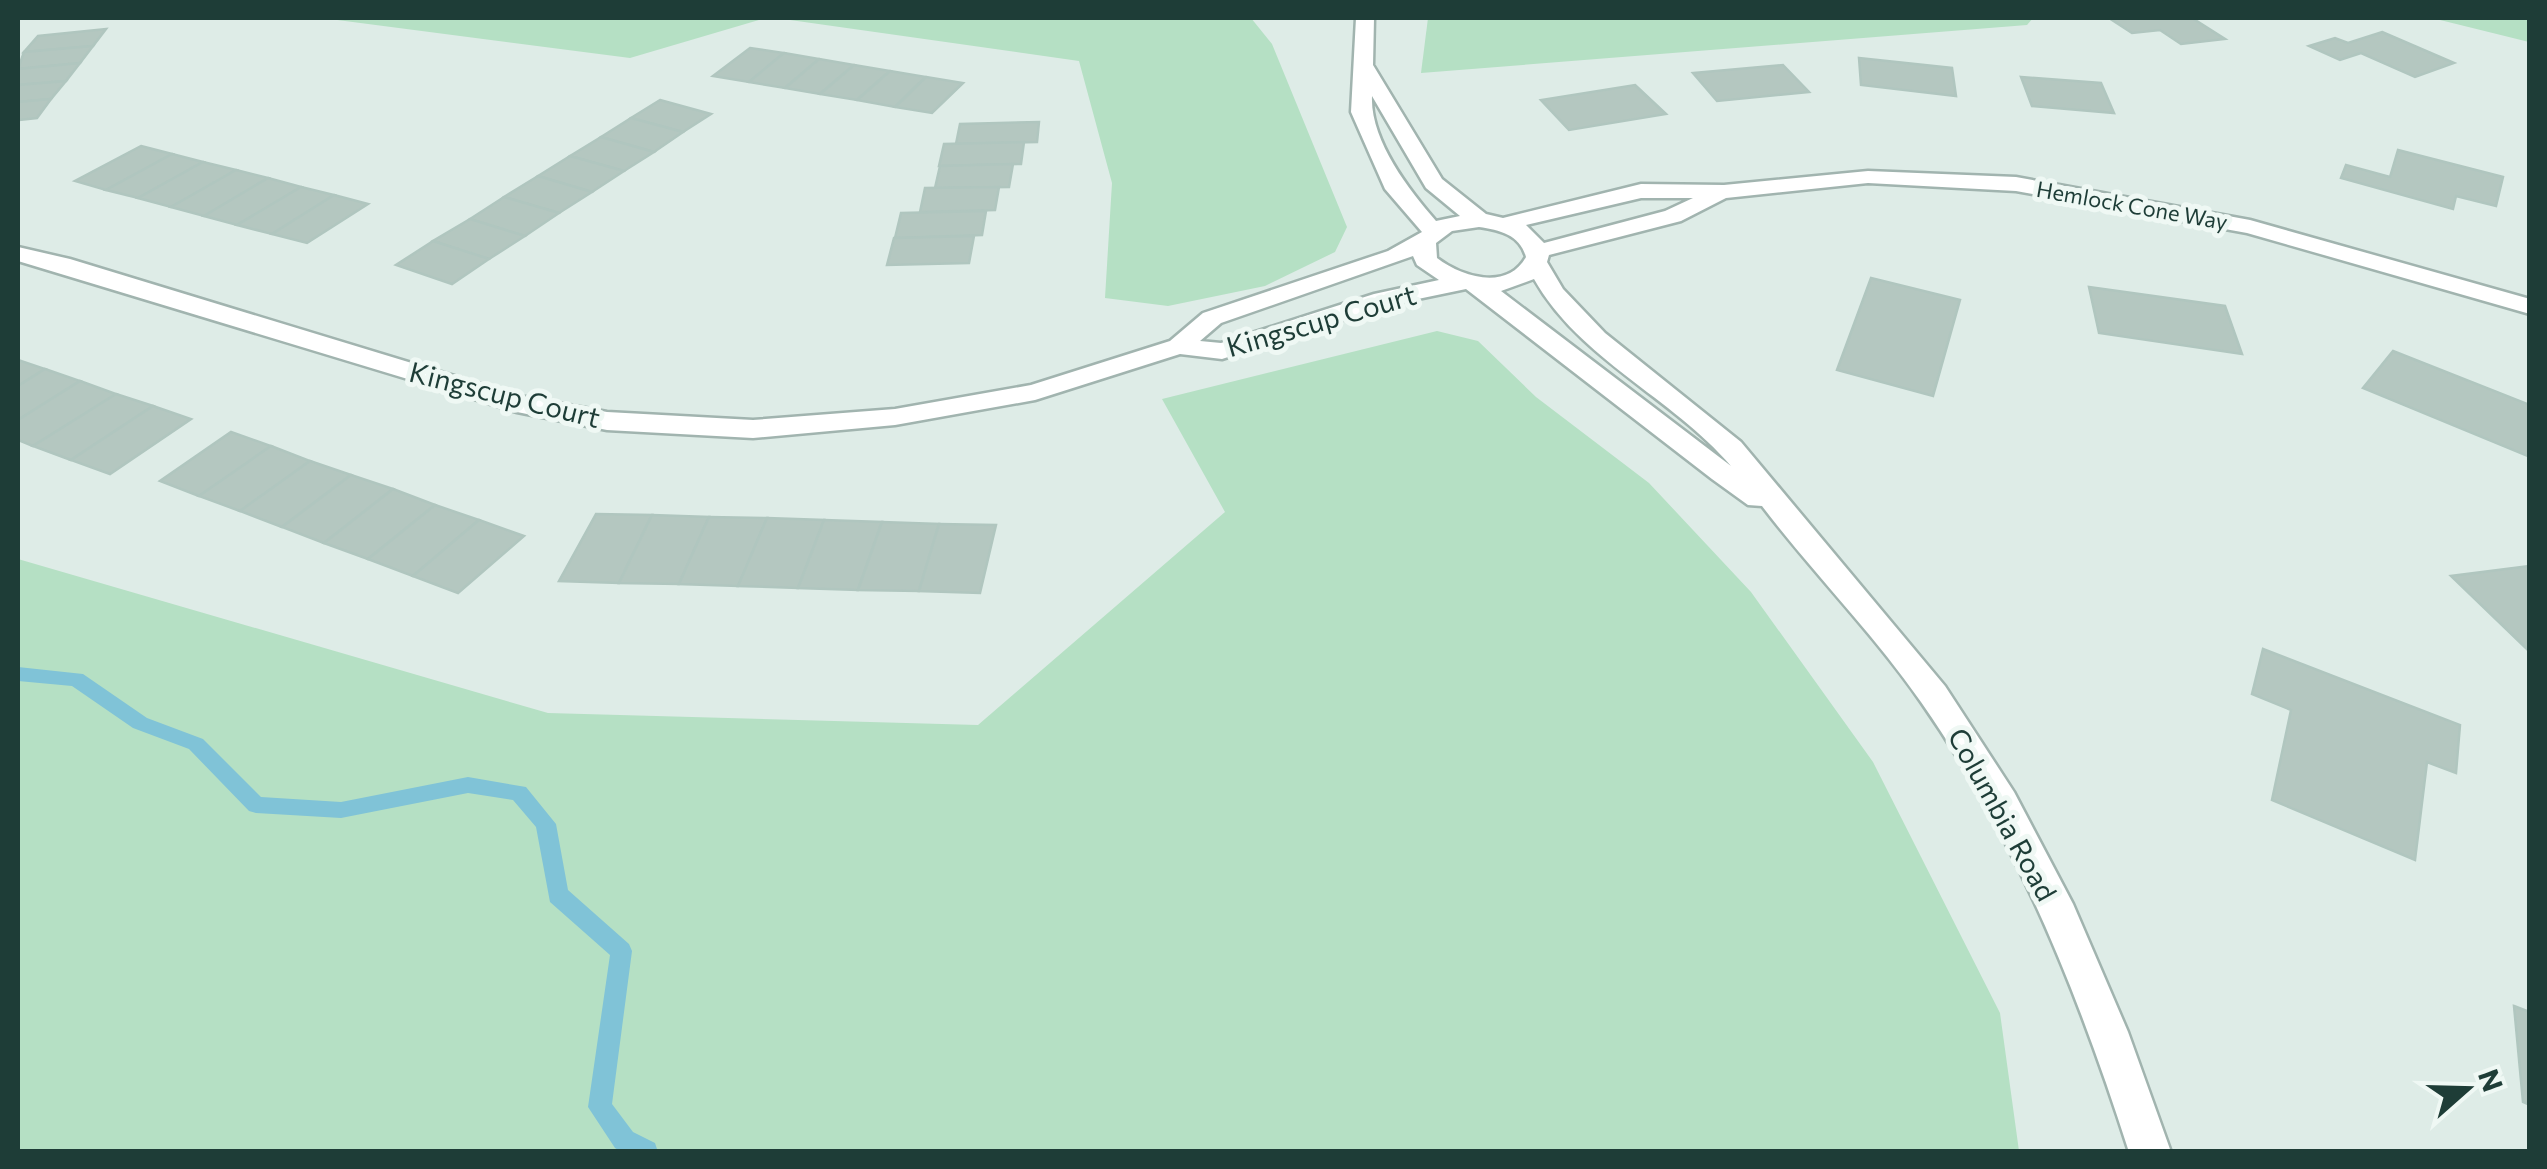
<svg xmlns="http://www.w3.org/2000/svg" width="2547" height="1169" viewBox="0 0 2547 1169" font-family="Commissioner,sans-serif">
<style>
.green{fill:#b5e0c4}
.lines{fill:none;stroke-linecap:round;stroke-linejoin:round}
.stream{fill:#80c3d7;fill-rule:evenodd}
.building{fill:#b4c7c0;stroke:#b0c6bf;stroke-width:2.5}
.minor-casing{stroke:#a1b4af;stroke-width:5}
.minor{fill:#fff;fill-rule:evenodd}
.labels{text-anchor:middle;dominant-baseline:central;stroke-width:10;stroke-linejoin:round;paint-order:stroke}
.far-street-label{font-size:22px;fill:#1e3d37;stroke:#eff8f4}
.street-label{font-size:28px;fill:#1e3d37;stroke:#eff8f4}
</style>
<rect width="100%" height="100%" fill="#deece7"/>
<g class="green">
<path d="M322,18H766L630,58Z"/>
<path d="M776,18H1251L1272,44L1347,227L1335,252L1265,286L1168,306L1105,298L1112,183L1079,61Z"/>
<path d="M1428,18H2033L2027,25L1421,73Z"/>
<path d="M2432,18H2529V42Z"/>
<path d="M1437,331L1478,341L1536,397L1649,483L1751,592L1873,762L2000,1013L2019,1151H18V559L548,713L978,725L1225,512L1162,399Z"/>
</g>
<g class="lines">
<path class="stream" d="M18,667L83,674L147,718L203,739L261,797L341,802L468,777L526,787L556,824L568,890L629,944L632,951L612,1104L633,1132L655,1143L658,1152H621L615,1148L588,1107L610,955L550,902L536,827L513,800L468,793L341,818L256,813L249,811L189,749L133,728L72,686L18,681Z"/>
</g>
<g class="building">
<path d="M2109,18H2192L2225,39L2181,44L2160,30L2132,33Z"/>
<path d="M106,29L93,46L24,52L38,36Z"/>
<path d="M2382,32L2454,63L2415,77L2361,53L2340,60L2309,46L2335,38L2348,43Z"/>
<path d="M93,46L80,63L18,69L24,52Z"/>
<path d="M750,48L784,53L749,82L713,76Z"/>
<path d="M784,53L819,59L785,88L749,82Z"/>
<path d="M1859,58L1952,68L1956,96L1861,85Z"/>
<path d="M819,59L854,65L820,94L785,88Z"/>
<path d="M80,63L66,81L18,85V69Z"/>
<path d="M854,65L890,71L857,100L820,94Z"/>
<path d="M1783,65L1809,92L1717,101L1693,73Z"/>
<path d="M890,71L926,77L895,107L857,100Z"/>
<path d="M926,77L963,83L932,113L895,107Z"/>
<path d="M2021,77L2101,83L2114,113L2032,106Z"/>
<path d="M66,81L51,99L18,102V85Z"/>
<path d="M1635,85L1666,114L1569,130L1541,100Z"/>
<path d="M51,99L37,118L18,120V102Z"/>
<path d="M660,100L711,114L683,132L631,118Z"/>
<path d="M631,118L683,132L654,152L601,137Z"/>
<path d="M1039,122L1037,142L956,144L960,124Z"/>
<path d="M601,137L654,152L624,171L570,156Z"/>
<path d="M1024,142L1021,164L939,166L944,144Z"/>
<path d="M141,146L172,154L106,190L75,181Z"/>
<path d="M2398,150L2503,177L2496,206L2456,196L2453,209L2341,178L2346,165L2390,177Z"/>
<path d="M172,154L203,162L138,198L106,190Z"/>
<path d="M570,156L624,171L592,192L538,176Z"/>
<path d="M203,162L236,170L171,207L138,198Z"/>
<path d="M1013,164L1009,187L935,188L940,166Z"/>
<path d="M236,170L268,178L204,216L171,207Z"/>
<path d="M538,176L592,192L559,213L504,197Z"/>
<path d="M268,178L301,187L237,225L204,216Z"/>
<path d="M301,187L334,195L272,234L237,225Z"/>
<path d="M999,187L995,210L920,212L925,188Z"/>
<path d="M334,195L368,204L307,243L272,234Z"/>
<path d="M504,197L559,213L525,236L470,219Z"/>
<path d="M986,211L982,235L895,238L901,213Z"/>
<path d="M470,219L525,236L489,259L433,241Z"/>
<path d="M974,236L969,263L887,265L894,238Z"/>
<path d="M433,241L489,259L452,284L396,265Z"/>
<path d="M1871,278L1960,300L1933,396L1837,370Z"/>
<path d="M2089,287L2225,306L2242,354L2099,333Z"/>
<path d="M2393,351L2530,405V457L2363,388Z"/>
<path d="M18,360L45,369L18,386Z"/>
<path d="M45,369L80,381L18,420V386Z"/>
<path d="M80,381L116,394L33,446L18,440V420Z"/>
<path d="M116,394L153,406L71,460L33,446Z"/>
<path d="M153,406L191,419L110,474L71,460Z"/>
<path d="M231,432L271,446L199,496L160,481Z"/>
<path d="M271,446L310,461L240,511L199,496Z"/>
<path d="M310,461L351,475L282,527L240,511Z"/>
<path d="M351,475L393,489L324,543L282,527Z"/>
<path d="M393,489L435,505L368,559L324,543Z"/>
<path d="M435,505L479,520L413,576L368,559Z"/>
<path d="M596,514L652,515L619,583L559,581Z"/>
<path d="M652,515L709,517L679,584L619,583Z"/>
<path d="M709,517L767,518L738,586L679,584Z"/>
<path d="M767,518L824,520L798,588L738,586Z"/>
<path d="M479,520L524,536L458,593L413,576Z"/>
<path d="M824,520L882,522L858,590L798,588Z"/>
<path d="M882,522L939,524L919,591L858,590Z"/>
<path d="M939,524L996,525L980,593L919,591Z"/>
<path d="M2530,566V652L2451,576Z"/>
<path d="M2263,649L2460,725L2456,773L2427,762L2415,860L2272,800L2291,710L2252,694Z"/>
<path d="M2514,1006L2530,1012V1105L2523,1102Z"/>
</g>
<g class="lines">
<g class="minor-casing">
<path id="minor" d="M1356,18H1374L1373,65L1442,179L1486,214L1503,218L1641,184L1724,185L1868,171L2016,177L2250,220L2530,299V314L2247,233L2016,191L1868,183L1726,198L1681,221L1549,255L1547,262L1563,289L1605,333L1741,442L1945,686L2014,792L2073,904L2128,1032L2171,1152H2129C2078,993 2017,839 1921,702C1873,633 1813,573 1762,506L1748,505L1712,479L1466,289L1389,305L1222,359L1180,354L1035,400L895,425L753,438L607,430L517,412L18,261V247L70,259L520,396L607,412L753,420L895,409L1031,385L1170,341L1203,313L1388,251L1422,232L1385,189L1351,112ZM1372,96L1426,188L1460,216L1436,221C1408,189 1370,140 1372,96ZM1641,198H1693L1665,211L1544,243L1526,225ZM1479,227C1500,230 1520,235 1526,257C1507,291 1462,277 1437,258L1436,243L1452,231ZM1413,256L1417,265L1439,280L1374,294L1221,343L1200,341L1221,323ZM1534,279C1580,360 1672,397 1731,466L1501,291Z"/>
</g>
<use href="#minor" class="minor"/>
</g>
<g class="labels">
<g class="far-street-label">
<text transform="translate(2132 205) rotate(10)">Hemlock Cone Way</text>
</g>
<g class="street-label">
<text transform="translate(1321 320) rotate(-16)">Kingscup Court</text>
<text transform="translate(505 394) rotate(14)">Kingscup Court</text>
<text transform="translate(2003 814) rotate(61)">Columbia Road</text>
</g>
</g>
<rect width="2547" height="1169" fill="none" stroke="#1e3d37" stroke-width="40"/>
<g transform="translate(2467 1089) rotate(70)" stroke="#eff8f4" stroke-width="8" paint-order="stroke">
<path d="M0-8L18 38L0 25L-18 38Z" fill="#1e3d37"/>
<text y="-15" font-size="28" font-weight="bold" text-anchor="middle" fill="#1e3d37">N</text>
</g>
</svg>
